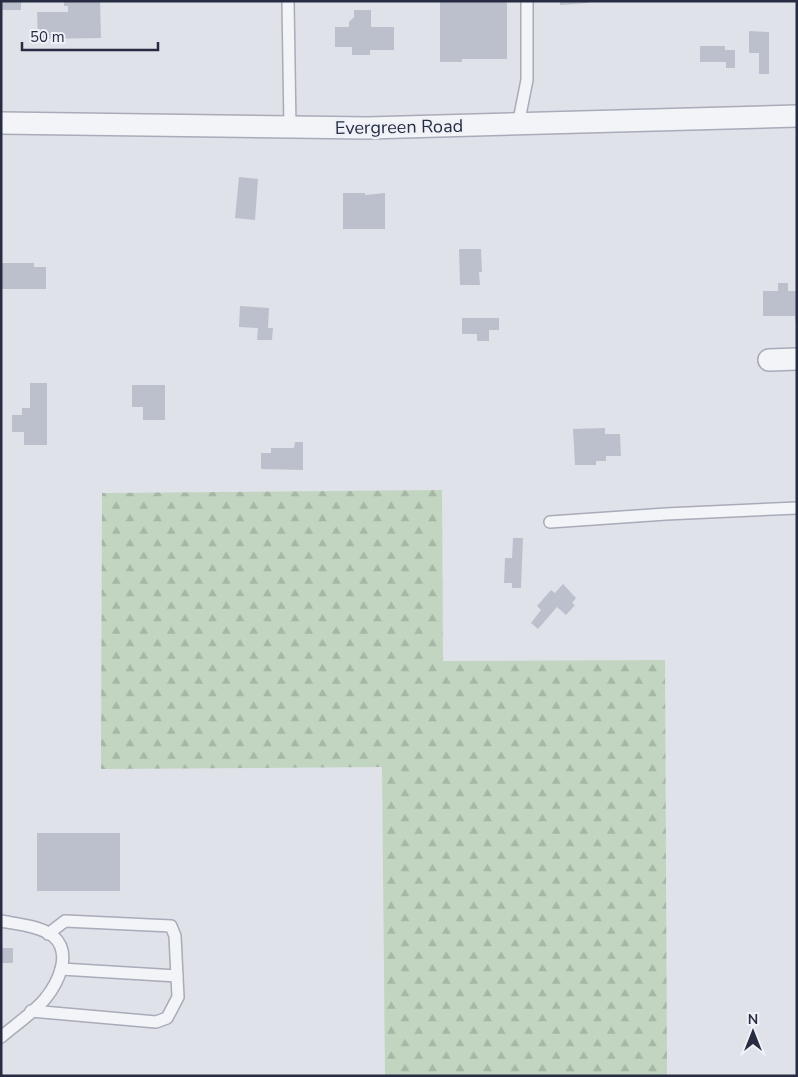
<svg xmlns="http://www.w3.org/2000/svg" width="798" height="1077" viewBox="0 0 798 1077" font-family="'Nunito Sans',sans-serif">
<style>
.forest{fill:url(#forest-firs)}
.building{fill:#bcc0cd}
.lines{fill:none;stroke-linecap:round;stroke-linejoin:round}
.service-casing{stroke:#a8abb8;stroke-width:14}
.minor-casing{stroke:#a8abb8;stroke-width:24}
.service{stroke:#f3f4f8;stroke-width:11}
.minor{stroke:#f3f4f8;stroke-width:21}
.labels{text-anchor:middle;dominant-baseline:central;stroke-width:5;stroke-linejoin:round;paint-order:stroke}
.street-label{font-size:18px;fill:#272c43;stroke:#eff1f7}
</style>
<defs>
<pattern id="forest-firs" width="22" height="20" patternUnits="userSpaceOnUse" patternTransform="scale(1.25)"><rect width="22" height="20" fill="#c2d5c0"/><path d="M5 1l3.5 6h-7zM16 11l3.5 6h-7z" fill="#a7b7a6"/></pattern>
</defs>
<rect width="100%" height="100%" fill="#e0e2ea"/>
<path class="forest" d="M442,490L443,661L665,660L667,1076H385L382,767L101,769L102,493Z"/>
<g class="building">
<rect x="1" y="1" width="20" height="9"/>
<path d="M64,1H100L101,38L38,39L37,12H68V6H64Z"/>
<path d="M440,1H507V59H462V62H440Z"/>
<path d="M560,1H588V3L560,5Z"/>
<path d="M354,10H371V27H394V50H370V55H352V47H335V27H349V22L354,17Z"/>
<path d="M749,31L769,32V74H759V53H749Z"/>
<path d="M700,46H725V50H735V68H726V62H700Z"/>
<path d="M239,177L258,179L255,220L235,218Z"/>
<path d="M343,193H365V195L385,193V229H343Z"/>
<path d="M459,249H481L482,272H479L480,285H460Z"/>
<path d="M1,263H34V267H46V289H1Z"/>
<path d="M778,283H788V291H797V321H795V316H763V291H778Z"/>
<path d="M240,306L269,308L268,328H273L272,340H257L258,328L239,327Z"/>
<path d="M462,318H499V330H489V341H477V334H462Z"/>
<path d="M30,383H47V445H24V432H12V415H22V408H30Z"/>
<path d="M132,385H165V420H143V407H132Z"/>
<path d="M605,428V434H620L621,456H606V461H596V465H575L573,429Z"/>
<path d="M295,442H303V470L261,469V453H271V448H294Z"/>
<path d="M513,538H523L521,588H512V583H504L505,558H512Z"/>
<path d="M563,584L576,598L572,603L575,605L566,615L557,607L538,629L531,623L541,610L537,606L551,590L555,593Z"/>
<rect x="37" y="833" width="83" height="58"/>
<rect x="1" y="948" width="12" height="15"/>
</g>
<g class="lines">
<g class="service-casing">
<g id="service">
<path d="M288,1L290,128"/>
<path d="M518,125L527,80V1"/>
<path d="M550,522L666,514L797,508"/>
<path d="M1,921C17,924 40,926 53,936C73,953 58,983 45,999C33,1013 15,1025 1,1037"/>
<path d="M61,969L177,976"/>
<path d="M31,1011L156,1022L167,1018L178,997L175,936L171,926L65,921L48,934"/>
</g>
</g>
<g class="minor-casing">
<g id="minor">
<path d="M1,123L368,128L797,116"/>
<path d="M769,360L797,359"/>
</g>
</g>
<use href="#service" class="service"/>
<use href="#minor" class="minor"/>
</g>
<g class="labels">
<g class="street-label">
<text transform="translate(399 127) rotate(-1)">Evergreen Road</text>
</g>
</g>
<rect width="798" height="1077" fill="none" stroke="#272c43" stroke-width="5"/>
<g transform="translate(753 1032)" stroke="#eff1f7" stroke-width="4" paint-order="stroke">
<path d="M0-4L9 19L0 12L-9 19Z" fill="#272c43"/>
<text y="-8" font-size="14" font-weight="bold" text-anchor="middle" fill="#272c43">N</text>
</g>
<path d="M22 42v8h136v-8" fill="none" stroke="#272c43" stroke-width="2.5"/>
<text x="30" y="42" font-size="15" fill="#272c43" stroke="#eff1f7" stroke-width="4" paint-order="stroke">50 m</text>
</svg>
